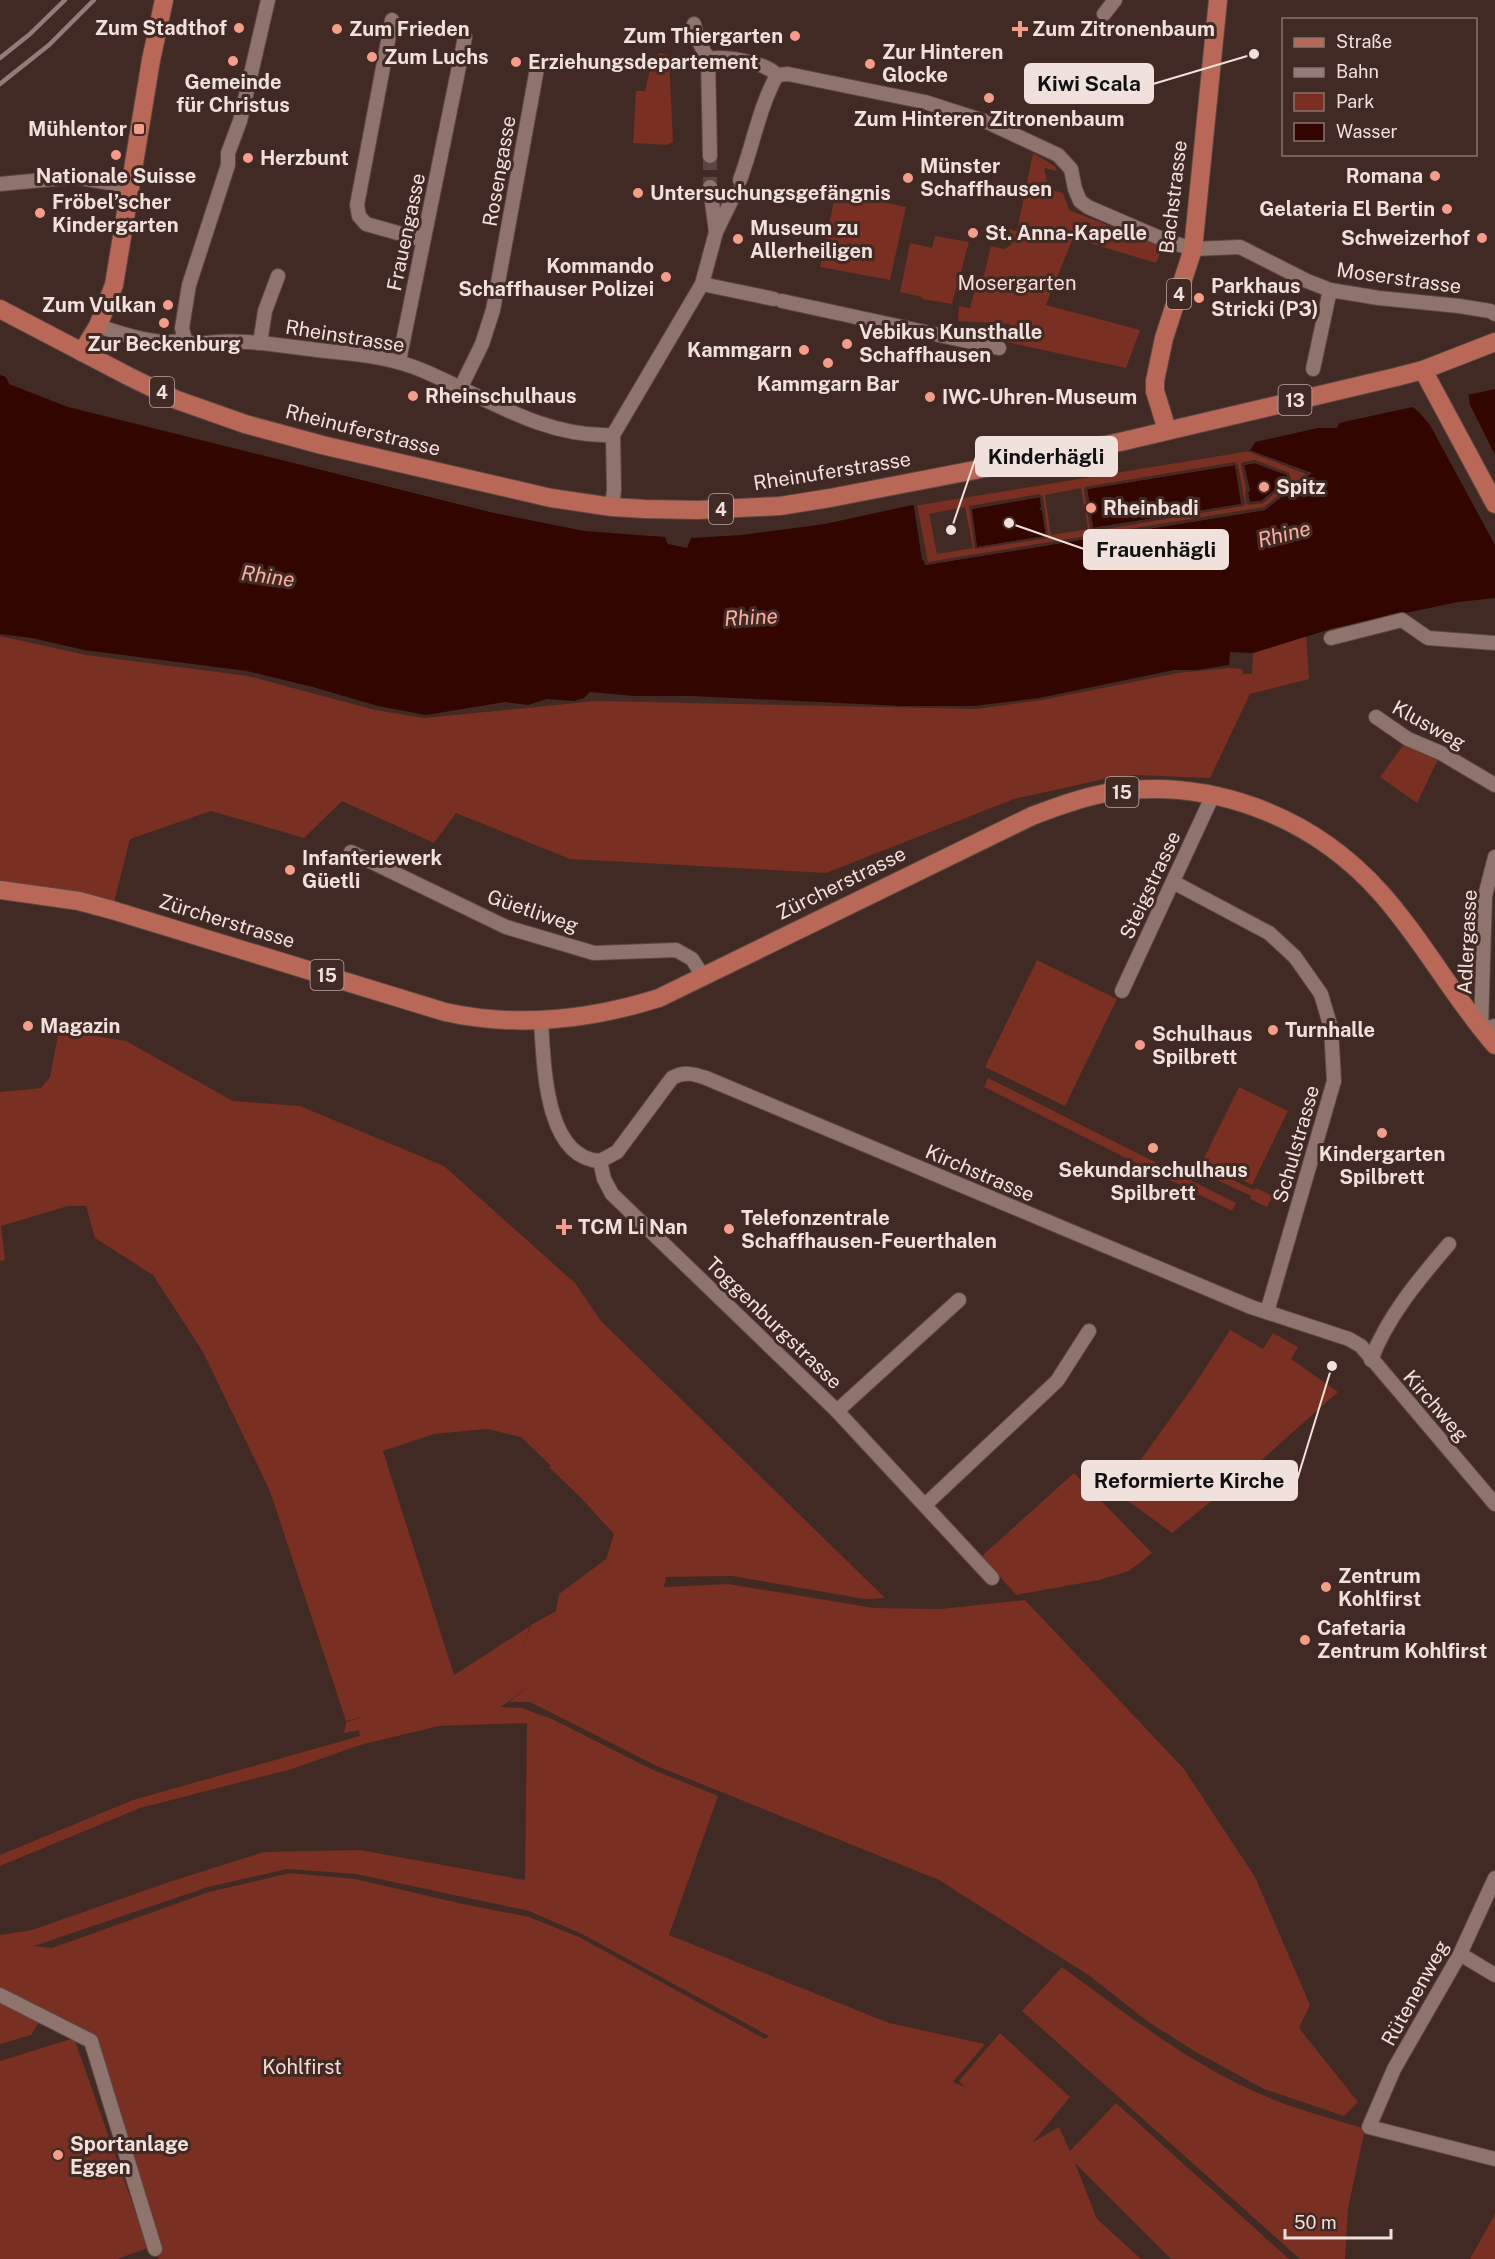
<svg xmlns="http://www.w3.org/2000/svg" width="1495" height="2259" viewBox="0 0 1495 2259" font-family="'Public Sans',sans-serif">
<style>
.green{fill:#792f22;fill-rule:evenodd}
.water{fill:#330501}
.pier{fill:#412924;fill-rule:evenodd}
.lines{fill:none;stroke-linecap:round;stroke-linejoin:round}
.minor-tunnel{stroke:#5b4540;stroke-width:14;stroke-dasharray:14 7;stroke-linecap:butt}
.minor-casing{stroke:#5c4743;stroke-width:16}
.major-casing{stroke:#5c4743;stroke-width:20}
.minor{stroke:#8f736d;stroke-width:14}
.major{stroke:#b96858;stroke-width:18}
.rail{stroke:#927d79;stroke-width:4.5}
.poi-dot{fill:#f49d8b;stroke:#412924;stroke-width:2}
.labels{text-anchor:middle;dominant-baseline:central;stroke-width:6;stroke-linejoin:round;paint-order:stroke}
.shield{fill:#412924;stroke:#bcaaa6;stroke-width:1.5}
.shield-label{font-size:18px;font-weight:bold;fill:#f1e1dd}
.poi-label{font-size:20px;font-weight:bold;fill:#f1e1dd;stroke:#412924;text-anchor:start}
.street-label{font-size:20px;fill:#f1e1dd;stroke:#412924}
.park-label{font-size:20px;fill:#f7dcd7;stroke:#412924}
.water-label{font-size:21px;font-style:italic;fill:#faae9e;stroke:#412924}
.leader{fill:none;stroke:#f1e1dd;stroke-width:2}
.callout-dot{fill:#f1e1dd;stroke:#412924;stroke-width:2}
.callout{fill:#f1e1dd;stroke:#f1e1dd;stroke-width:2}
.callout-label{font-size:21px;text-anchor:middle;font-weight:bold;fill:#111}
</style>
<rect width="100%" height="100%" fill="#412924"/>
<g class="green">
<path d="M659,53L669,55L673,142L667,145L633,143L636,91H645L651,65Z"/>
<path d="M1033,153L1055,166L1057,171L1044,168L1049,189L1063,193L1069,210L1163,247L1156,263L1073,238L1046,305L1140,330L1126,368L1006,342L1010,324L958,321L959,306L970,308L976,286L981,287L991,246L1004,249L1011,245L1013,236L1008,229L1017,231Z"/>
<path d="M836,192L906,207L890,280L820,267Z"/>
<path d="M935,236L969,242L952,304L922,299V297L900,292L910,243L932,248Z"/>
<path d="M1250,451L1312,473L1265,510L925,565L914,506Z"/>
<path d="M1306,635L1309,679L1250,694L1210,778L1135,775L1104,779L1014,799L826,873L570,859L456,813L434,843L342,801L304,838L211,811L130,839L112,910L0,890V636L86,655L248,676L375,710L424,718L596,701L976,709L1042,700L1178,673L1230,668L1242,669L1243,674H1252L1253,653Z"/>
<path d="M1408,739L1441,753L1417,803L1380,777Z"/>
<path d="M1037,960L1117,999L1065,1106L985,1067Z"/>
<path d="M59,1030L126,1041L233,1101L300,1106L444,1166L575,1283L601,1321L885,1598L865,1599L732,1576L666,1577L664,1587L728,1584L874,1608L940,1609L1025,1600L1184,1769L1255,1877L1310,2005L1299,2028L1358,2102L1344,2116L1264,2089L1196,2052L1147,2021L1090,1976L939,1880L657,1766L530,1702H509L534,1682L501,1707L522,1708L554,1720L651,1769L718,1796L669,1935L889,2023L985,2044L953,2082L965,2087L959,2081L1000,2033L1070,2097L1033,2142L1059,2127L1070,2151L1116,2103L1289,2259H1171L1075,2163L1097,2219L1141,2259H158L160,2250L78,2027L12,1996L0,1994V1935L32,1930L169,1882L264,1852L360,1850L525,1880L527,1723L439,1726L360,1745L292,1769L140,1808L0,1866V1855L133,1800L360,1736L359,1730L344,1733L346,1722L366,1716L346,1721L270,1491L203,1352L153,1275L95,1238L86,1206H68L1,1226L5,1260L0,1261V1092L41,1088L50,1077ZM487,1429L521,1437L551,1466L549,1467L582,1499L614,1534L606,1559L559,1594L556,1611L531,1625L523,1648L530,1626L454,1675L383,1451L434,1434ZM287,1869L356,1874L529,1911L582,1934L769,2036L765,2039L579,1937L529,1917L463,1904L355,1879L290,1873L209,1892L52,1948L34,1946L208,1887Z"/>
<path d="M988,1078L1236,1203L1232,1211L984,1087Z"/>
<path d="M1239,1087L1288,1111L1252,1185L1203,1160Z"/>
<path d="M1201,1165L1254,1190L1256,1188L1273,1196L1267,1207L1250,1199L1251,1196L1198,1171Z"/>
<path d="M1230,1330L1263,1349L1273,1333L1298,1347L1291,1359L1338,1392L1257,1464L1172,1533L1117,1493L1195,1384Z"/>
<path d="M1074,1473L1152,1553L1129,1571L1099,1580L1016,1595L982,1556Z"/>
<path d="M1062,1967C1126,2014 1191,2065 1265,2096C1297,2110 1332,2118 1365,2129L1348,2208L1345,2259H1300L1022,2011Z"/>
<path d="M0,2002L41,2019L31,2035L0,2044Z"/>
<path d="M74,2038L148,2248L117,2259H0V2061Z"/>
<path d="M1495,2214V2259H1470Z"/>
</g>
<g class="water">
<path d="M0,375L6,377L9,384L68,407L494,513L584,531L665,537L668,544L687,548L691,538L742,535L825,524L912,505L914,506L922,558L926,565L1265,510L1311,473L1250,451L1255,442L1318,428H1337L1339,423L1495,389V598L1458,602L1334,628L1253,653L1230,652L1229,665L1197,670H1174L1039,698L974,706H902L692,696H635L590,692L584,698L575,701L547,699L528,705L505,702L426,715L378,706L313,687L247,671L84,650L32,638L0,634Z"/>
<path d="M1255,463L1287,475L1288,480L1261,501L1249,502L1248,492L1250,491L1244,465Z"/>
<path d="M1235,465L1242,504L1093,528L1090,509L1096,507H1090L1087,489Z"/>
<path d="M1040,497L1046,536L977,547L971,509Z"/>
</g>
<g class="pier">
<path d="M1468,393L1470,405L1495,455V545L1430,425L1418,411L1409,405Z"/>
<path d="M1247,451H1252L1312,473L1265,510L925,565L924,560H922L914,506L917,505L928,562L1264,507L1306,474Z"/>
<path d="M1255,460L1289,473L1291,480L1263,503L1249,505L1246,503L1245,492L1246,489L1241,464L1243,462ZM1255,463L1287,475L1288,479L1261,501L1250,502L1248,492L1250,491L1244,465Z"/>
<path d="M1235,462L1238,465L1245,503L1243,506L1094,531L1090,529L1084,490L1085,487ZM1235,465L1241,504L1093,528L1090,509L1096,507H1090L1087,489Z"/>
<path d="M1081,488L1088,529L1051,535L1045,495Z"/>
<path d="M1040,494L1043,497L1048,538L975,549L969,506ZM1040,497L1041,507L1039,510H1042L1046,536L977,547L972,509Z"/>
<path d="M965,507L973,548L937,554L929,514Z"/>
</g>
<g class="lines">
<path class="minor-tunnel" d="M710,156V187"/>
<g class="minor-casing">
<g id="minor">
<path d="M1104,14L1115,0"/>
<path d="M392,20L357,205L359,216L366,224L423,240"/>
<path d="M694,24L698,40L708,59L710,156"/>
<path d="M708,59C726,56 765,62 777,75"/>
<path d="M777,75L788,74L925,102L987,122L1058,155L1071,169L1075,189L1080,201L1088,207L1167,241L1193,249L1240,247L1307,281L1330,290L1379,298L1459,306L1490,311L1495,314"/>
<path d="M740,180C753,145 759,108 777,75"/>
<path d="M0,184L74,177L129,186"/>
<path d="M710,187L716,232"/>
<path d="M702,284L774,299"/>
<path d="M782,301L999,348"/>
<path d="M98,326C122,334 160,347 185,340L194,345C234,337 277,345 317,350C354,354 390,356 424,371C485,397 544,438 613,435"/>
<path d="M185,340L182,328L189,285L228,165V153L240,121L268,0"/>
<path d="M260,343L265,311L278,276"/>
<path d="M399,361L465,37"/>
<path d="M1313,369L1330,290"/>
<path d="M461,387L482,344L493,310L538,63"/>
<path d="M612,507L614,490L613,435L702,284L716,232L735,193"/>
<path d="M1331,638L1402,620L1428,638L1495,643"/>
<path d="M1376,717L1408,739L1441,753L1495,785"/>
<path d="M351,852L506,927L594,953L676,950L692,959L703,976"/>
<path d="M1495,857L1485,896L1481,1029L1495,1026"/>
<path d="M1173,882L1269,933L1295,957L1321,994L1331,1028L1334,1081L1267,1312"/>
<path d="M1122,991L1213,795"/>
<path d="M541,1021C544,1062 544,1158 600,1161"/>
<path d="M600,1161L617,1152L672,1078C684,1071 694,1074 706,1078L1251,1307L1349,1339L1361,1346L1495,1504"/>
<path d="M600,1161L604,1179L612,1194L837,1411L992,1578"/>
<path d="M1371,1360C1387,1317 1419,1279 1449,1244"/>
<path d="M837,1411L959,1300"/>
<path d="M925,1505L1057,1381L1089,1331"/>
<path d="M1495,1878L1460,1954L1394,2069L1369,2127L1495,2159"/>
<path d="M1460,1954L1495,1975"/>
<path d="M0,1995L91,2041L155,2249"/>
</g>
</g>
<g class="major-casing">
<g id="major">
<path d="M0,309L128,376L177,400L245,424L322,445L551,498L612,507L645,509L698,510L780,506L830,498L1120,442L1396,377L1423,370L1495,342"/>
<path d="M82,352L98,326L114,285L151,60L164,0"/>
<path d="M1423,370L1495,504"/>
<path d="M1167,430L1155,391V381L1164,338L1193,249L1218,0"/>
<path d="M0,890L79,901L112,910L445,1012C517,1028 589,1020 659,998L1032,816C1056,807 1080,798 1106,793C1208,776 1311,815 1380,892C1423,940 1453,997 1495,1045"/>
</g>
</g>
<use href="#minor" class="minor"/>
<use href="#major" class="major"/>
<g class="rail">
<path d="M0,58L30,34L65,0"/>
<path d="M0,84L49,45L94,0"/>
</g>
</g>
<g class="poi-dot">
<circle cx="239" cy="28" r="6"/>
<circle cx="337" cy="29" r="6"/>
<path d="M1017 20h6v6h6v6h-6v6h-6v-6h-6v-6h6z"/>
<circle cx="795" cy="36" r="6"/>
<circle cx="372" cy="57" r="6"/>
<circle cx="233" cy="61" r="6"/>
<circle cx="516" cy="62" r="6"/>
<circle cx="870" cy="64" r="6"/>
<circle cx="989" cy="98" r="6"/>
<rect x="133" y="123" width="12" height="12" rx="3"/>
<circle cx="116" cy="155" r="6"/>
<circle cx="248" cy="158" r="6"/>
<circle cx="1435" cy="176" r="6"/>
<circle cx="908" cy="178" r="6"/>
<circle cx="638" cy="193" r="6"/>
<circle cx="1447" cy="209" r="6"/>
<circle cx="40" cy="213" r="6"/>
<circle cx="973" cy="233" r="6"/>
<circle cx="1482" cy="238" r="6"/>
<circle cx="738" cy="239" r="6"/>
<circle cx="666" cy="277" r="6"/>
<circle cx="1199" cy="298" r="6"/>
<circle cx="168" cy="305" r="6"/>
<circle cx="164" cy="323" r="6"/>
<circle cx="847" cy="344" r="6"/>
<circle cx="804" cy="350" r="6"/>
<circle cx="828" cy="363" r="6"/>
<circle cx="413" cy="396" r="6"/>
<circle cx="930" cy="397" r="6"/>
<circle cx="1264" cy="487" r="6"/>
<circle cx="1091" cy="508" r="6"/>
<circle cx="290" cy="870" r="6"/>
<circle cx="28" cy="1026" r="6"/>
<circle cx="1273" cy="1030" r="6"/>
<circle cx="1140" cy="1045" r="6"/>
<circle cx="1382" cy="1133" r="6"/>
<circle cx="1153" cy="1148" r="6"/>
<path d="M561 1218h6v6h6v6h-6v6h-6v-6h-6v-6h6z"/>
<circle cx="729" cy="1229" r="6"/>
<circle cx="1326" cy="1587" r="6"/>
<circle cx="1305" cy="1640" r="6"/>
<circle cx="58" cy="2155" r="6"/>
</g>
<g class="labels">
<g class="shield">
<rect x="1167" y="279" width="24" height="30" rx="4.5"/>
<rect x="150" y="377" width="24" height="30" rx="4.5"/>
<rect x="1278.5" y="385" width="33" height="30" rx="4.5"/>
<rect x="709" y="494" width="24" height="30" rx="4.5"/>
<rect x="1105.5" y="777" width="33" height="30" rx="4.5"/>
<rect x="310.5" y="960" width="33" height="30" rx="4.5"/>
</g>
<g class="shield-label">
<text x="1179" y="294">4</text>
<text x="162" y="392">4</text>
<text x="1295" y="400">13</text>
<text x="721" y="509">4</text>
<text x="1122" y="792">15</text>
<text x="327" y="975">15</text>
</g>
<g class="poi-label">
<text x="227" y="28" text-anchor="end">Zum Stadthof</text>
<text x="349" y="29">Zum Frieden</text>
<text x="1032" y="29">Zum Zitronenbaum</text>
<text x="783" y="36" text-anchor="end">Zum Thiergarten</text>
<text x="882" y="52">Zur Hinteren<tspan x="882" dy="23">Glocke</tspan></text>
<text x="384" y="57">Zum Luchs</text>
<text x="528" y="62">Erziehungsdepartement</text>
<text x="233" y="82" text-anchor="middle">Gemeinde<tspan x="233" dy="23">für Christus</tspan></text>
<text x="989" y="119" text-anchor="middle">Zum Hinteren Zitronenbaum</text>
<text x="127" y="129" text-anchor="end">Mühlentor</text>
<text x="260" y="158">Herzbunt</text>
<text x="920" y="166">Münster<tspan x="920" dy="23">Schaffhausen</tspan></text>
<text x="116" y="176" text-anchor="middle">Nationale Suisse</text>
<text x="1423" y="176" text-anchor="end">Romana</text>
<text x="650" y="193">Untersuchungsgefängnis</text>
<text x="52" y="202">Fröbel’scher<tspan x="52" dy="23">Kindergarten</tspan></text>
<text x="1435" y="209" text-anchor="end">Gelateria El Bertin</text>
<text x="750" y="228">Museum zu<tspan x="750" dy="23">Allerheiligen</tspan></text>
<text x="985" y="233">St. Anna-Kapelle</text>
<text x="1470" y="238" text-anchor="end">Schweizerhof</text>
<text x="654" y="266" text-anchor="end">Kommando<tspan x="654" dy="23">Schaffhauser Polizei</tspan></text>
<text x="1211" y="286">Parkhaus<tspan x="1211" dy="23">Stricki (P3)</tspan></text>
<text x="156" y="305" text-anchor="end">Zum Vulkan</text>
<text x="859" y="332">Vebikus Kunsthalle<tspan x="859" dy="23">Schaffhausen</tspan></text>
<text x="164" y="344" text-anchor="middle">Zur Beckenburg</text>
<text x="792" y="350" text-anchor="end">Kammgarn</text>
<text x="828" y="384" text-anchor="middle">Kammgarn Bar</text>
<text x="425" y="396">Rheinschulhaus</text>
<text x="942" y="397">IWC-Uhren-Museum</text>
<text x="1276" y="487">Spitz</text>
<text x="1103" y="508">Rheinbadi</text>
<text x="302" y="858">Infanteriewerk<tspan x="302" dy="23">Güetli</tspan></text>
<text x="40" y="1026">Magazin</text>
<text x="1285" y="1030">Turnhalle</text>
<text x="1152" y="1034">Schulhaus<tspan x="1152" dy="23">Spilbrett</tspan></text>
<text x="1382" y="1154" text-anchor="middle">Kindergarten<tspan x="1382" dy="23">Spilbrett</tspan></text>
<text x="1153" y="1170" text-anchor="middle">Sekundarschulhaus<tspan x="1153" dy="23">Spilbrett</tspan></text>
<text x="741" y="1218">Telefonzentrale<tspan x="741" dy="23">Schaffhausen-Feuerthalen</tspan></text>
<text x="578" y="1227">TCM Li Nan</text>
<text x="1338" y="1576">Zentrum<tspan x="1338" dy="23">Kohlfirst</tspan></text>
<text x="1317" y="1628">Cafetaria<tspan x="1317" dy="23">Zentrum Kohlfirst</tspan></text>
<text x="70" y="2144">Sportanlage<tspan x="70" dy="23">Eggen</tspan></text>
</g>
<g class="street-label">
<text transform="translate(499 171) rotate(-80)">Rosengasse</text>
<text transform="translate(1173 197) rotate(-83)">Bachstrasse</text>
<text transform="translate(406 232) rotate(-78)">Frauengasse</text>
<text transform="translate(1399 278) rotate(8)">Moserstrasse</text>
<text transform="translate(345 336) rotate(9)">Rheinstrasse</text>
<text transform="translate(363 430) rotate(14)">Rheinuferstrasse</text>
<text transform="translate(832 471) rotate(-9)">Rheinuferstrasse</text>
<text transform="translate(1429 725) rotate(29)">Klusweg</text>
<text transform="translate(841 883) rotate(-26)">Zürcherstrasse</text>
<text transform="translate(1150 885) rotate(-65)">Steigstrasse</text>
<text transform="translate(533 911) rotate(19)">Güetliweg</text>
<text transform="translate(227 921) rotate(17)">Zürcherstrasse</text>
<text transform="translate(1467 942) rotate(-87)">Adlergasse</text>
<text transform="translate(1296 1144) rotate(-74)">Schulstrasse</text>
<text transform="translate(980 1173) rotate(23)">Kirchstrasse</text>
<text transform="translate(774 1323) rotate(44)">Toggenburgstrasse</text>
<text transform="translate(1436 1406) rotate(49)">Kirchweg</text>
<text transform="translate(1415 1993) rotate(-61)">Rütenenweg</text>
</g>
<g class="park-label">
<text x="1017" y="283">Mosergarten</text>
<text x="302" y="2067">Kohlfirst</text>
</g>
<g class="water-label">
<text transform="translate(1284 534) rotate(-14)">Rhine</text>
<text transform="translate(268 576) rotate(8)">Rhine</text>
<text transform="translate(751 617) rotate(-3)">Rhine</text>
</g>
</g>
<path class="leader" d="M1254 54L1153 84M951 530L976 457M1009 523L1084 549M1332 1366L1297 1480"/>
<g class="callout-dot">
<circle cx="1254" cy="54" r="6"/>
<circle cx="951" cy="530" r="6"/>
<circle cx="1009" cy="523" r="6"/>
<circle cx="1332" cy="1366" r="6"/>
</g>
<g class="callout">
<rect x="1025" y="64" width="128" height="39" rx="6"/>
<rect x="976" y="437" width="141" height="39" rx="6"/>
<rect x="1084" y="530" width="144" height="39" rx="6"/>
<rect x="1082" y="1461" width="215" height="39" rx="6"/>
</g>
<g class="callout-label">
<text x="1089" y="91">Kiwi Scala</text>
<text x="1046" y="464">Kinderhägli</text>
<text x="1156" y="557">Frauenhägli</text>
<text x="1189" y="1488">Reformierte Kirche</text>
</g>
<rect x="1282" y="18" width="195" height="138" fill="#412924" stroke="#87736e" stroke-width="1.5"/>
<rect x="1294" y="38" width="30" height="9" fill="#b96858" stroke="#87736e" stroke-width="1.5"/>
<text x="1336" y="48" font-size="18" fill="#f1e1dd">Straße</text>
<rect x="1294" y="68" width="30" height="9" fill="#927d79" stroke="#87736e" stroke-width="1.5"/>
<text x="1336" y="78" font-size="18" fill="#f1e1dd">Bahn</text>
<rect x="1294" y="93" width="30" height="18" fill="#792f22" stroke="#87736e" stroke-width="1.5"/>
<text x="1336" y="108" font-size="18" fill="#f1e1dd">Park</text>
<rect x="1294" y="123" width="30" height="18" fill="#330501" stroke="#87736e" stroke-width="1.5"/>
<text x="1336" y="138" font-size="18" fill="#f1e1dd">Wasser</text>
<path d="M1285 2229v9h106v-9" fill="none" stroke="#f1e1dd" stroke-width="3"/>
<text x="1294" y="2229" font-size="18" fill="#f1e1dd" stroke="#412924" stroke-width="4.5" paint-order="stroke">50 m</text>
</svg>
